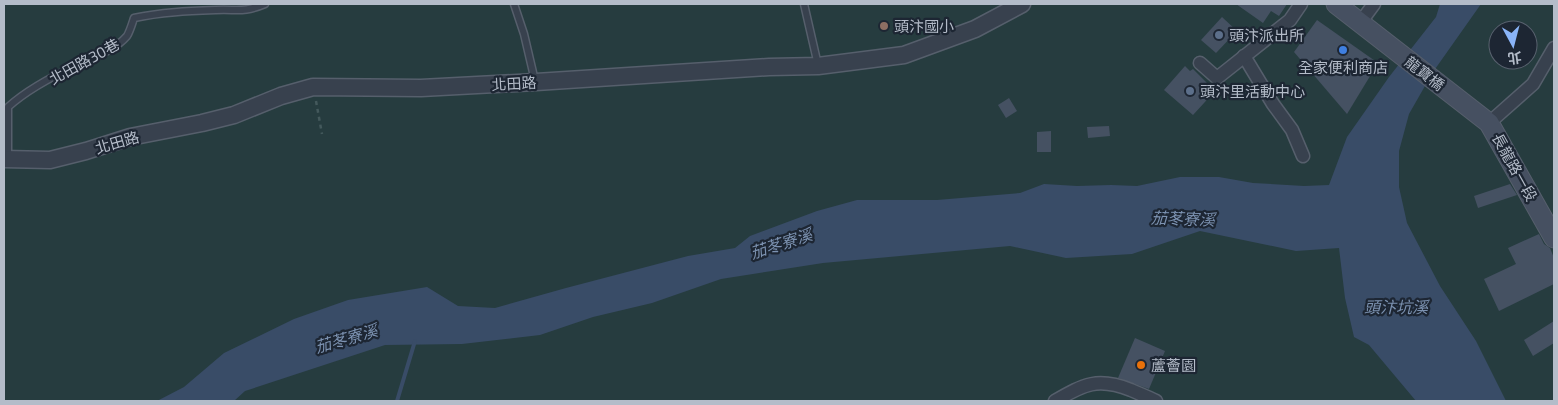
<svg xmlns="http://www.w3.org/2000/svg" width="1558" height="405" viewBox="0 0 1558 405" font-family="'Exo 2','Noto Sans TC',sans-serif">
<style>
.green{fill:#263c3f;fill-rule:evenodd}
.water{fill:#394c67}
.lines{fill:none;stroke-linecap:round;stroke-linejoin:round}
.stream{stroke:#394c67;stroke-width:4}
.building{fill:#455162}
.service-casing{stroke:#565f6c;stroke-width:9}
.minor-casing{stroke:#565f6c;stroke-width:15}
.tertiary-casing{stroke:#565f6c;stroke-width:19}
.secondary-casing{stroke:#565f6c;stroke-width:21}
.path{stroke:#44595c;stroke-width:2.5;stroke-dasharray:4 4;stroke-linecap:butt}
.service{stroke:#38414e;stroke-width:6}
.minor{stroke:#38414e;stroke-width:12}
.tertiary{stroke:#38414e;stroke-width:16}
.secondary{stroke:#465061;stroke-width:19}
.education-dot{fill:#8d6e63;stroke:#1d2633;stroke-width:2}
.service-dot{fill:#5c6f8a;stroke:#1d2633;stroke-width:2}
.shop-dot{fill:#3f7fe0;stroke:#1d2633;stroke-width:2}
.food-dot{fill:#e8710a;stroke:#1d2633;stroke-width:2}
.labels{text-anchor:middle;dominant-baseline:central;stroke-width:4.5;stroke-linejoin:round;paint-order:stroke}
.poi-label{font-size:15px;fill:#b4bcc9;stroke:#1d2633;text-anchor:start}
.street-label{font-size:15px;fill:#b4bcc9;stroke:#1d2633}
.water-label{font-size:16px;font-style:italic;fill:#7c92b1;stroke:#1d2633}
</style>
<rect width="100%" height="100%" fill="#242f3e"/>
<path class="green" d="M4,4H1554V401H4ZM1498,30H1528V60H1498Z"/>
<path class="water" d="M1440,4H1481L1433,72L1409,114L1399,151V187L1407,223L1440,286L1476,341L1506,401H1416L1369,345L1354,337L1345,298L1339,248L1296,251L1200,231L1132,254L1066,258L1010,246L823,263L721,279L652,303L593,317L540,335L462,344L385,345L245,391L234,401H157L184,387L224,353L294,319L348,300L427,287L458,306L495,308L566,288L688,256L735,248L750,236L817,211L857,200H937L1020,193L1044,184L1077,186L1111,185L1137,186L1180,177H1219L1253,183L1304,186L1329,185L1347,137L1389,77L1436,17Z"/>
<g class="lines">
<path class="stream" d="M397,401L415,341"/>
</g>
<g class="building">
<path d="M1236,4H1287L1279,16L1271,11L1263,23Z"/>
<path d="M1222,17L1237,31L1216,53L1201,40Z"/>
<path d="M1317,20L1378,63L1347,114L1294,52Z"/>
<path d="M1185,66L1190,71L1193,69L1215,91L1193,115L1164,90Z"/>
<path d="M1009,98L1017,111L1006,118L998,105Z"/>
<path d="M1109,126L1110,136L1088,138L1087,127Z"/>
<path d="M1051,131V152H1037V132Z"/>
<path d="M1510,184L1517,195L1478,208L1474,196Z"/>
<path d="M1539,234L1544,244L1550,248L1554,258V284L1499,311L1484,279L1516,264L1508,248Z"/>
<path d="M1554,321V343L1533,356L1524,340Z"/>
<path d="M1135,338L1165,351L1149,389L1118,378Z"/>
</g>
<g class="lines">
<g class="service-casing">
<g id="service">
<path d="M514,4L524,34L535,81"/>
<path d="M804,4L818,65"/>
<path d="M8,160V107C27,90 53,76 77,65C94,57 114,51 127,36C130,31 132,24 134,18C161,12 189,11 216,10C238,9 243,13 265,4"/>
</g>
</g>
<g class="minor-casing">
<g id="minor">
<path d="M1360,23L1374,4"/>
<path d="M1244,56L1273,104L1292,130L1303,156"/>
<path d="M1200,63L1217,78L1290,20L1301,4"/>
<path d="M1489,123L1533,84L1554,48"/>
<path d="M1055,401C1084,384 1098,377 1131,390C1140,394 1148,397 1156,401"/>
</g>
</g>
<g class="tertiary-casing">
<path id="tertiary" d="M4,159L50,160L86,151L130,137L202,123L234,115L281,96L313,87L421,88L536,82L769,67L818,66L904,55L975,29L1022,4"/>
</g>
<g class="secondary-casing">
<path id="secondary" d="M1336,4L1489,123L1554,238"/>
</g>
<path class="path" d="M316,101L322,134"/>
<use href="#service" class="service"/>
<use href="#minor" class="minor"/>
<use href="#tertiary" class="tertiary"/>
<use href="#secondary" class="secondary"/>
</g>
<circle class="education-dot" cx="884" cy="26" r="5"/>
<g class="service-dot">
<circle cx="1219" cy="35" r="5"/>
<circle cx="1190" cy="91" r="5"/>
</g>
<circle class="shop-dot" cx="1343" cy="50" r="5"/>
<circle class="food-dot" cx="1141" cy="365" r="5"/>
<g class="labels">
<g class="poi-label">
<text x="894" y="26">頭汴國小</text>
<text x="1229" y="35">頭汴派出所</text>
<text x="1343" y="67" text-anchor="middle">全家便利商店</text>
<text x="1200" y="91">頭汴里活動中心</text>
<text x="1151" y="365">蘆薈園</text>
</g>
<g class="street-label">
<text transform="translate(84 61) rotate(-29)">北田路30巷</text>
<text transform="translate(1425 73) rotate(38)">龍寶橋</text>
<text transform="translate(514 83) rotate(-3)">北田路</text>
<text transform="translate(117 142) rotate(-16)">北田路</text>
<text transform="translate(1515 167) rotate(61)">長龍路一段</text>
</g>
<g class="water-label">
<text transform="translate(1183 218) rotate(2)">茄苳寮溪</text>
<text transform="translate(781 243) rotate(-18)">茄苳寮溪</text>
<text x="1396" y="306">頭汴坑溪</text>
<text transform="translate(346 338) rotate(-16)">茄苳寮溪</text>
</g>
</g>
<rect width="1558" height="405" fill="none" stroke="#b4bcc9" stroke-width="10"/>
<g transform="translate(1513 45) rotate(173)"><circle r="24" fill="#1d2633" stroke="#59626f"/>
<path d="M0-4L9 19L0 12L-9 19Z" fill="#8ab4f8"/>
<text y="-8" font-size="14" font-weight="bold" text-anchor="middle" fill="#b4bcc9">北</text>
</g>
</svg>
